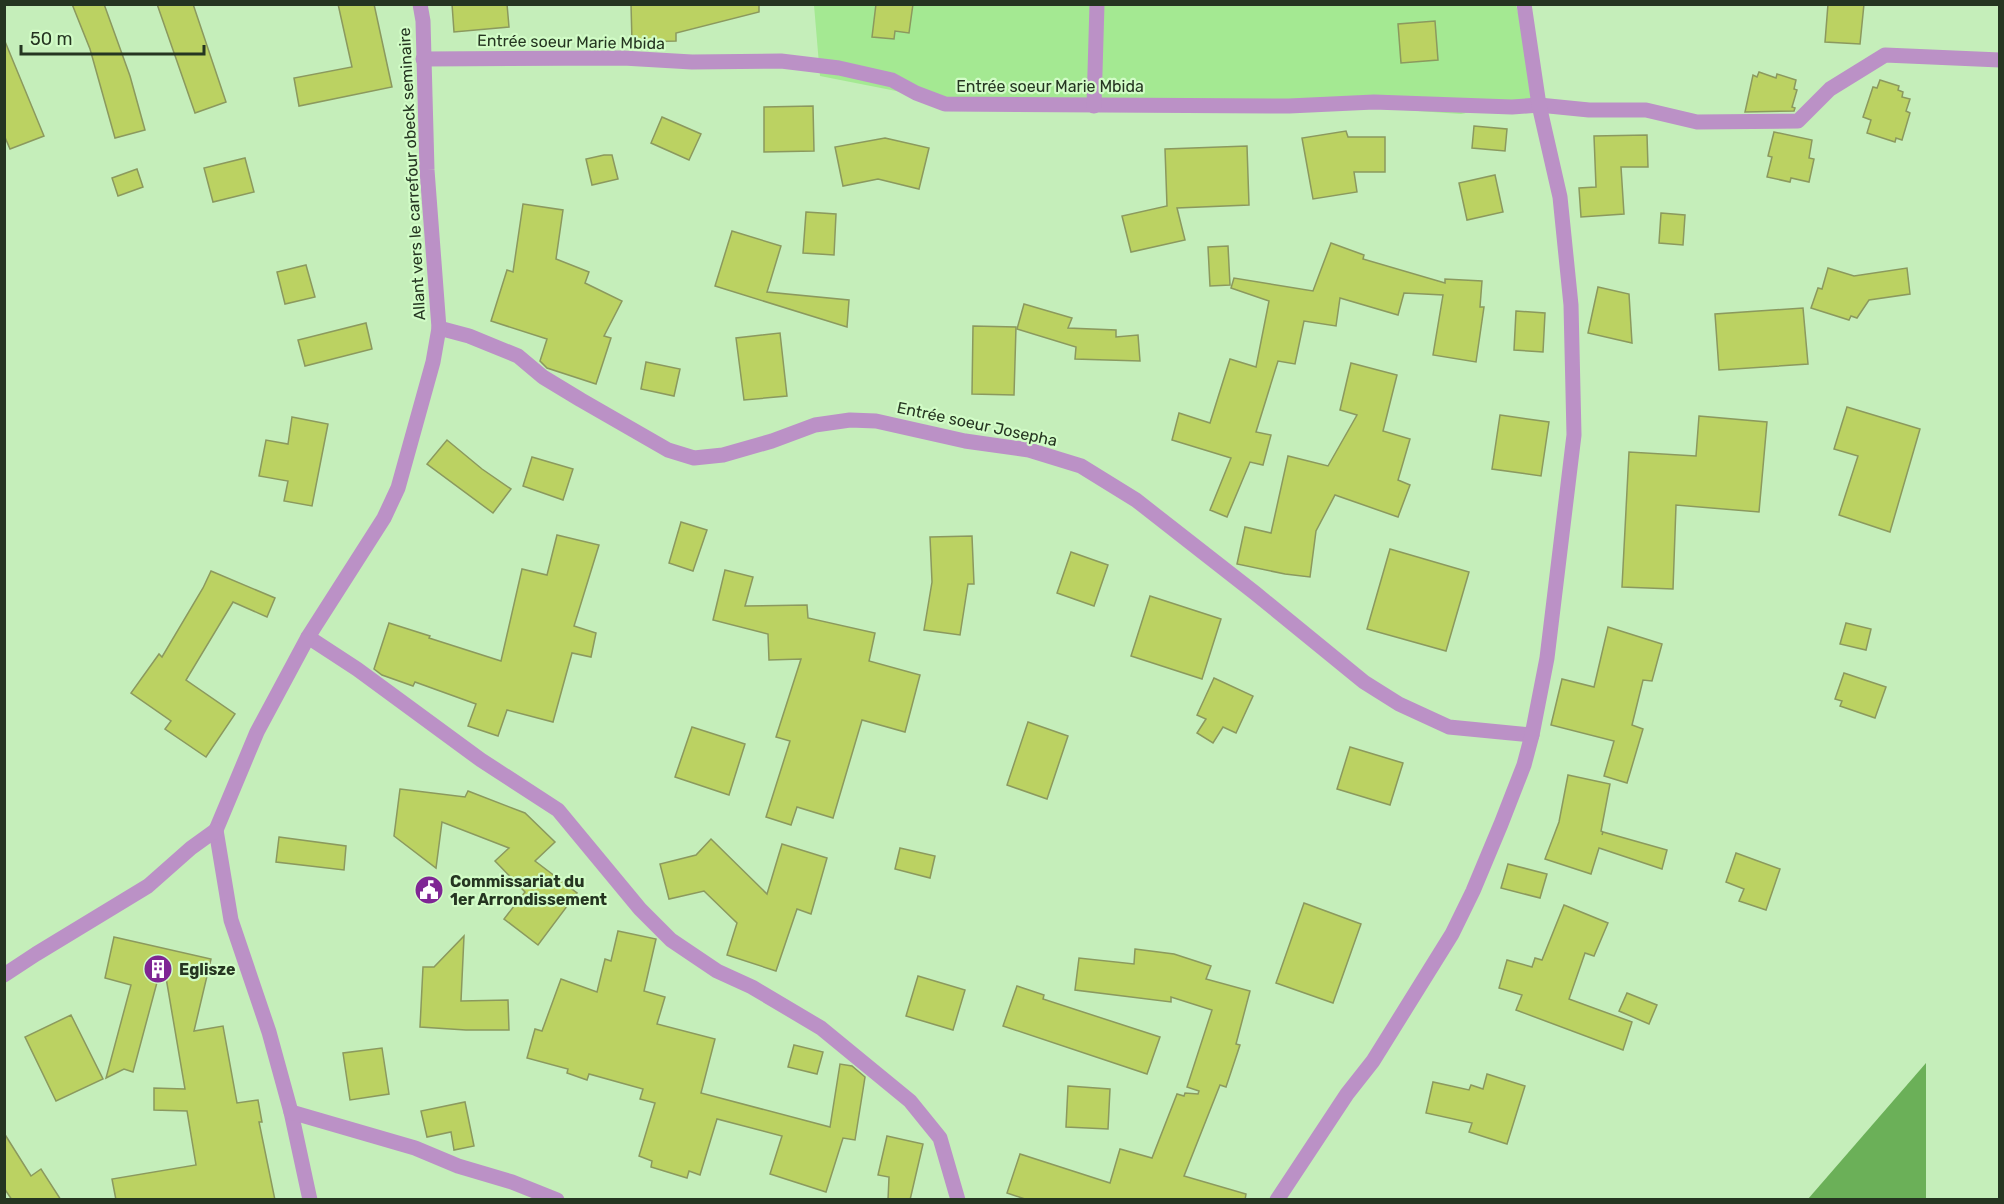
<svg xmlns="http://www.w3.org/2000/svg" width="2004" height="1204" viewBox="0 0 2004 1204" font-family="Rubik,sans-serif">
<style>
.green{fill:#a4e992}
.forest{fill:#6bb058}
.building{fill:#bbd262;stroke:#8b995e;stroke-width:1.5}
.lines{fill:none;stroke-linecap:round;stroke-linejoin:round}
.minor{stroke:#bb91c6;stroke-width:15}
.labels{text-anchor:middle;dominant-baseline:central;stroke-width:4.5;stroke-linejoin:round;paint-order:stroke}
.street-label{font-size:16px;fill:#253521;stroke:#d2fcc7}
.poi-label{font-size:16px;font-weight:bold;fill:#253521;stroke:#d2fcc7;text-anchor:start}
</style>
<rect width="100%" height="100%" fill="#c5eeba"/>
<path class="green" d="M814,5H1516L1530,58L1533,99L1461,114L1275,101H947L820,76Z"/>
<path class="forest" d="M1926,1063V1199H1808Z"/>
<g class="building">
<path d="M72,4H104L130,76L145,130L115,138L90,49Z"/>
<path d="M157,4H193L226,102L195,113Z"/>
<path d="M338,4H374L392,87L299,106L294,78L352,67Z"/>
<path d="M452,4H507L509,27L454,32Z"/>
<path d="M631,4H759V12L676,33V41L632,42Z"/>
<path d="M876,4H913L909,33L895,31L894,39L872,37Z"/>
<path d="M1828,4H1864L1860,44L1825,42Z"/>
<path d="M1435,21L1438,60L1401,63L1398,24Z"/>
<path d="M4,39L44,136L10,149L4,135Z"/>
<path d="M1759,72L1776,78L1777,74L1796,80L1794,89L1797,90L1792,107L1795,108L1794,111L1745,112L1753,75L1757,77Z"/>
<path d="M1880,80L1899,86L1898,90L1903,92L1902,97L1910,99L1906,111L1910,113L1902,140L1896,138L1895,142L1867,133L1871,120L1863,117L1873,87L1877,88Z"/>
<path d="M813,106L814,151L764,152V107Z"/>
<path d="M662,117L701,134L689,160L651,143Z"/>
<path d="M1474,126L1507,129L1505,151L1472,148Z"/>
<path d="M1346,131L1348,137H1385V172H1354L1357,192L1313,199L1302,138Z"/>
<path d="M1774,132L1812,140L1809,158L1814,159L1809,182L1791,178L1790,182L1767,177L1772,157L1768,156Z"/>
<path d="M1647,135L1648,167H1621L1624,214L1581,217L1579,188L1596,187L1594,136Z"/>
<path d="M885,138L929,148L919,189L878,179L843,186L835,147Z"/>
<path d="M1247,146L1249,205L1177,208L1185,240L1131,252L1122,216L1167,206L1165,149Z"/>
<path d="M604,155H612L618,179L592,185L586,159Z"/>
<path d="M245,158L254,192L213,202L204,168Z"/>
<path d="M137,169L143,187L118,196L112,178Z"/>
<path d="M1495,175L1503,212L1467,220L1459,183Z"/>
<path d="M523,204L563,210L556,259L589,272L585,283L622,301L604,336L611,338L596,384L547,368L540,361L547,339L491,321L507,270L513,272Z"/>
<path d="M806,212L836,214L834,255L803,253Z"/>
<path d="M1661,213L1685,215L1683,245L1659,243Z"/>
<path d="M732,231L781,246L767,292L849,300L847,327L715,286Z"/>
<path d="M1331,243L1364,255L1363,259L1445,283V279L1482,281L1480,307H1484L1476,362L1433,355L1443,295L1404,293L1398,315L1340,298L1336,326L1304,321L1295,364L1278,361L1256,432L1271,435L1263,465L1250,462L1227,517L1210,510L1231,458L1172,440L1179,413L1210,423L1230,359L1256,367L1269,301L1231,288L1234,278L1313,291Z"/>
<path d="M1228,246L1230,285L1210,286L1208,247Z"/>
<path d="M306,265L315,297L285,304L277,272Z"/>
<path d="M1828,268L1854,276L1907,268L1910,294L1869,300L1857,318L1851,316L1849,320L1811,308L1818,288L1822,289Z"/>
<path d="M1598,287L1629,294L1632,343L1588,333Z"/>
<path d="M1024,304L1072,318L1068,328L1116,330V337L1138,335L1140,361L1075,359L1076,347L1017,329Z"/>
<path d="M1803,308L1808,364L1719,370L1715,314Z"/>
<path d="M1516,311L1545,313L1543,352L1514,350Z"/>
<path d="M366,323L372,349L305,366L298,340Z"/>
<path d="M973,326L1016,327L1014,395L972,394Z"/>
<path d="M780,333L787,396L744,400L736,338Z"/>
<path d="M646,362L680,369L674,396L641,389Z"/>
<path d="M1351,363L1397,375L1383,431L1410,439L1398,480L1410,485L1398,517L1335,495L1316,531L1310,577L1285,574L1237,564L1245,527L1271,533L1288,456L1328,466L1357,415L1340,410Z"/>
<path d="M1847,407L1920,429L1890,532L1839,515L1858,456L1834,449Z"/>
<path d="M1500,415L1549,422L1541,476L1492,469Z"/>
<path d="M1699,416L1767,422L1759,512L1676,505L1673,589L1622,587L1629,452L1696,456Z"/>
<path d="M292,417L328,424L312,506L284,501L288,481L259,476L266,440L288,444Z"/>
<path d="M447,440L482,469L511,489L493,513L427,464Z"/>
<path d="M532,457L573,469L563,500L523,486Z"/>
<path d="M681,522L707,530L693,571L669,563Z"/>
<path d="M557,535L599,545L574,626L596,633L591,657L572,653L553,722L507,710L498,736L468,726L476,704L415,682L413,686L382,675L374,669L389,623L430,636L429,638L501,661L522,569L547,575Z"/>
<path d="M972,536L974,584H968L960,635L924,630L932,582L930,537Z"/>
<path d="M1390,549L1469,572L1446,651L1367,629Z"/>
<path d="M1071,552L1108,565L1094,606L1057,593Z"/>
<path d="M725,570L753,577L745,606L807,605L808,618L875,633L869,661L920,675L905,732L862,720L833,818L797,807L791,825L766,817L790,741L776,737L801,659L769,660L768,634L713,620Z"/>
<path d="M211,571L275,598L267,617L233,602L186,680L235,714L206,757L165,729L171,721L131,693L159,654L162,657L203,588Z"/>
<path d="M1150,596L1221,619L1202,679L1131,656Z"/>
<path d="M1846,623L1871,629L1866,650L1840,644Z"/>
<path d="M1608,627L1662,644L1652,681L1643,680L1632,725L1643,729L1627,783L1604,776L1614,741L1551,725L1562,679L1594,687Z"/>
<path d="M1844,673L1886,687L1875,718L1840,706L1842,701L1835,699Z"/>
<path d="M1214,678L1253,696L1236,733L1223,727L1213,743L1197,733L1206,719L1197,715Z"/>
<path d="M1028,722L1068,736L1047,799L1007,785Z"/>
<path d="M692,727L745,744L729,795L675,777Z"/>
<path d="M1350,747L1403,763L1390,805L1337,789Z"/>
<path d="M1568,775L1610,784L1601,831L1603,832L1602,835L1603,832L1667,850L1662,869L1599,848L1591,874L1545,859L1559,822Z"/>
<path d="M400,789L465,797L468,791L525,813L555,842L535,861L577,893L538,945L504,919L525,892L495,861L509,848L442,822L436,868L394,836Z"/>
<path d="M279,837L346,846L344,870L276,862Z"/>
<path d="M711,839L767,894L782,844L827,858L811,914L797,909L776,971L727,955L737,923L704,891L669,899L660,864L696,855Z"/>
<path d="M900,848L935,856L930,878L895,869Z"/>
<path d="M1736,853L1780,869L1766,910L1739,901L1744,889L1726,882Z"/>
<path d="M1508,864L1547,874L1540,898L1501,888Z"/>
<path d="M1304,903L1361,924L1333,1003L1276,983Z"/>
<path d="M1564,905L1608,923L1594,956L1585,953L1569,999L1632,1022L1623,1050L1516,1010L1522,995L1499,988L1507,960L1532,967L1535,958L1542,960Z"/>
<path d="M618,931L656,939L644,991L665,997L657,1024L715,1039L701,1093L830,1127L840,1064L852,1066L865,1077L855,1140L843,1138L826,1192L770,1174L782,1136L717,1119L700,1175L689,1171L687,1178L651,1167L652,1161L639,1156L655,1103L640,1099L643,1089L589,1074L587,1080L567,1073L568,1069L527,1058L535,1029L542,1031L561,979L597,992L605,959L611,961Z"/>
<path d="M464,936L461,1001L508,1000L509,1030H466L420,1027L423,967H434Z"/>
<path d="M114,937L211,959L194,1031L223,1026L237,1103L258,1100L262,1122H259L275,1200H116L112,1179L196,1165L187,1111L154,1110V1088L185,1089L163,960L133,1072L124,1069L106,1078L131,985L105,978Z"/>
<path d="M1135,949L1174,954L1211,966L1206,979L1250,991L1236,1044L1240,1045L1226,1087L1220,1085L1184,1176L1246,1194L1245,1200H1028L1007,1193L1020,1154L1110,1183L1120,1149L1152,1158L1177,1094L1184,1096L1185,1093L1198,1094L1199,1091L1187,1087L1212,1010L1171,997V1002L1075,990L1079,958L1134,964Z"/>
<path d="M918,976L965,990L953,1030L906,1016Z"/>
<path d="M1017,986L1044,995L1043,999L1160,1037L1147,1074L1003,1026Z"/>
<path d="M1627,993L1657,1005L1649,1024L1619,1011Z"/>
<path d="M71,1015L103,1079L56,1101L25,1037Z"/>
<path d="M794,1045L823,1052L817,1074L788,1067Z"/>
<path d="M382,1048L389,1094L350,1100L343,1053Z"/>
<path d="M1487,1074L1525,1086L1507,1144L1469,1132L1472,1123L1426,1113L1433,1082L1469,1090L1471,1085L1483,1089Z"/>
<path d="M1068,1086L1110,1089L1108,1129L1066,1127Z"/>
<path d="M465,1102L474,1146L454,1150L451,1132L427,1137L421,1111Z"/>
<path d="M4,1133L31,1176L41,1169L61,1200H12L4,1188Z"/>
<path d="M887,1136L923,1144L910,1200H888L889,1177L878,1175Z"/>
</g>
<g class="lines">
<g class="minor">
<path d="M423,59L623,58L692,62L781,61L839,68L892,80L916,93L945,104L1289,106L1374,102L1512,107L1539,105L1589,110H1646L1697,122L1798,121L1830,89L1885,55L2000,60"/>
<path d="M1094,106L1097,4"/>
<path d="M439,328L469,336L518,356L543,377L581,400L668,450L694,458L723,455L772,441L815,425L850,420L876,421L965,441L1029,450L1081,466L1136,500L1255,593L1364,682L1399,704L1449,727L1532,735"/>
<path d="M308,637L357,669L481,760L558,810L640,909L671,940L717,971L752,987L821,1028L910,1101L940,1138L958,1200"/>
<path d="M216,830L257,732L308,637L384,518L398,488L433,362L439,328L427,170L423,21L420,4"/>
<path d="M216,830L231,920L269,1032L291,1112L310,1200"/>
<path d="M4,975L36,954L148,886L191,848L216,830"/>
<path d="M291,1112L415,1148L458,1166L512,1182L557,1200"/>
<path d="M1277,1200L1347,1094L1373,1061L1452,934L1473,891L1501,824L1524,765L1532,735L1547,658L1574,435L1571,305L1560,197L1539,105L1524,4"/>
</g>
</g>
<defs>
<g id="civic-disc" transform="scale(1.5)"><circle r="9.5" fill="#7f2694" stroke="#d2fcc7"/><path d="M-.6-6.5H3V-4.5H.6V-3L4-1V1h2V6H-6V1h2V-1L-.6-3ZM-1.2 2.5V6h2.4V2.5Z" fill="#fff"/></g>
<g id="building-disc" transform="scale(1.5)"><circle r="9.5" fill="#7f2694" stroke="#d2fcc7"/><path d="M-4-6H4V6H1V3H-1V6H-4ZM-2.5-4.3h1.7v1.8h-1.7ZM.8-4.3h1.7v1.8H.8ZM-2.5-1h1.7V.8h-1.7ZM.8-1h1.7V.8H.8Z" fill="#fff"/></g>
</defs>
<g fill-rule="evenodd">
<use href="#civic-disc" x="429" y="890"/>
<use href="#building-disc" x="158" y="969"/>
</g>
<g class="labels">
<g class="street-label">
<text transform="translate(571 42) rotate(1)">Entrée soeur Marie Mbida</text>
<text x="1050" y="86">Entrée soeur Marie Mbida</text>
<text transform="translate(412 174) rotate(-93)">Allant vers le carrefour obeck seminaire</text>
<text transform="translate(977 424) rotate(12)">Entrée soeur Josepha</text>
</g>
<g class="poi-label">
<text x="450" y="881">Commissariat du<tspan x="450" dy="18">1er Arrondissement</tspan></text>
<text x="179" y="969">Eglisze</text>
</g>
</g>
<rect width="2004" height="1204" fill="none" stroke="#253521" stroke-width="12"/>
<path d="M21 45v9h183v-9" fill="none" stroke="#253521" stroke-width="3"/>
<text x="30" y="45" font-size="18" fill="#253521" stroke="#d2fcc7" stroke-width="4.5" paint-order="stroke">50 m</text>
</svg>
